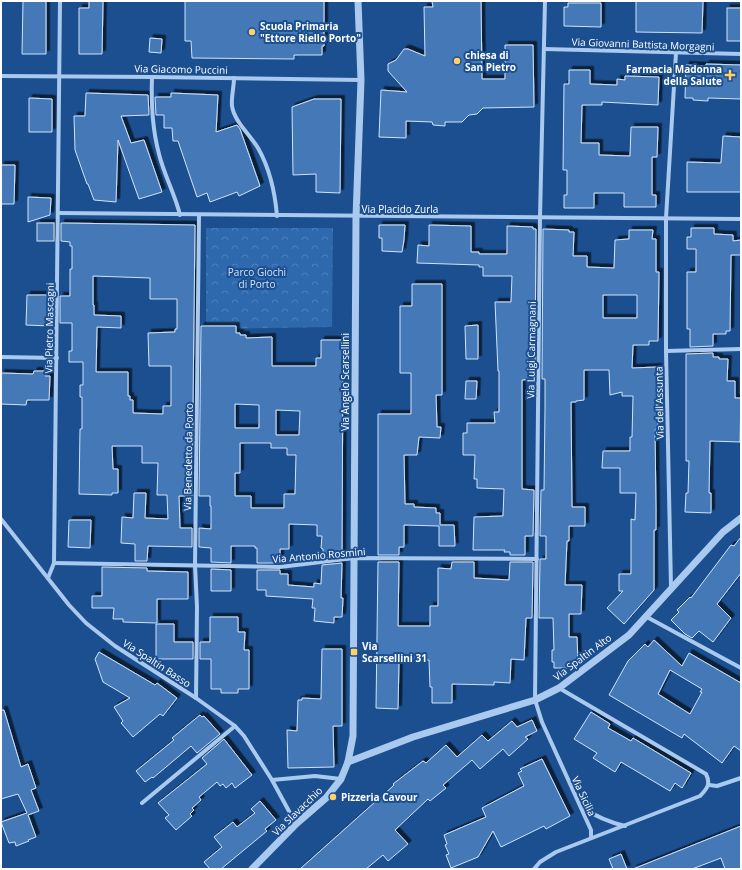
<svg xmlns="http://www.w3.org/2000/svg" width="742" height="870" viewBox="0 0 742 870" font-family="'Open Sans',sans-serif">
<style>
.park{fill:url(#park-crowns)}
.building{fill:#4478b7;stroke:#cfe3fa;fill-rule:evenodd;filter:url(#shadow)}
.lines{fill:none;stroke-linecap:round;stroke-linejoin:round}
.minor{stroke:#a9c9ee;stroke-width:4}
.tertiary{stroke:#a9c9ee;stroke-width:7}
.poi-dot{fill:#ffd166;stroke:#1b4f8f;stroke-width:1.5}
.labels{text-anchor:middle;dominant-baseline:central;stroke-width:4;stroke-linejoin:round;paint-order:stroke}
.poi-label{font-size:10px;font-weight:bold;fill:#fff;stroke:#1b4f8f;text-anchor:start}
.street-label{font-size:10px;fill:#fff;stroke:#1b4f8f}
.park-label{font-size:10px;fill:#cfe3fa;stroke:#1b4f8f}
</style>
<defs>
<pattern id="park-crowns" width="20" height="18" patternUnits="userSpaceOnUse"><rect width="20" height="18" fill="#2e69ad"/><path d="M2 6a3 3 0 1 1 6 0M12 15a3 3 0 1 1 6 0" fill="none" stroke="#4d80b9"/></pattern>
<filter id="shadow"><feDropShadow dx="3.5" dy="-3.5" stdDeviation="0" flood-color="#0009"/></filter>
</defs>
<rect width="100%" height="100%" fill="#1b4f8f"/>
<path class="park" d="M206,228H333L332,327L206,329Z"/>
<g class="building">
<path d="M23,1H46V54H22Z"/>
<path d="M89,1H103L102,54H79V8H89Z"/>
<path d="M185,1H324V46H322V55H294V59L192,58L191,41H185Z"/>
<path d="M432,1H481L482,79H505V45H533L534,107L483,108L477,114L469,115L462,122H445V126L433,125L432,122L406,121V138L379,137L381,90L407,92L388,71V64L396,60L404,49H408L425,56L424,7H433Z"/>
<path d="M636,1H703L702,33L636,32Z"/>
<path d="M568,3H601V27L564,26V7H568Z"/>
<rect x="727" y="8" width="14" height="33"/>
<path d="M150,38L162,39L161,53L149,52Z"/>
<path d="M706,64L741,65V99L708,98V101L693,100V98H685L686,65L706,66Z"/>
<path d="M569,70H590V84L617,85V79L625,80V76L659,77L658,105L602,102V105H582L581,143H599V155L630,156L631,127H658L657,157H652V195H656V207H624V193H594V208H564V195H567V170H563L564,84H569Z"/>
<path d="M86,93L148,95L149,115L121,116L131,143L144,140L162,192L139,199L118,140L116,202L94,200L88,184H87L75,150L74,116H85Z"/>
<path d="M171,93L218,95L216,132L237,125L240,129L260,186L239,196L237,192L210,202L207,193L197,197L178,141H173L172,128H164V115H156L155,97H171Z"/>
<path d="M29,98L52,99V132H29Z"/>
<path d="M314,99H341L340,193L316,192V174L293,175L292,107Z"/>
<path d="M723,136L741,137V192H687V162L721,163Z"/>
<path d="M1,165H15L14,204H1Z"/>
<path d="M28,197L51,198L50,215L28,222Z"/>
<rect x="37" y="223" width="17" height="18"/>
<path d="M61,223L195,225L192,496H179L180,528H192V547L148,546L147,561H135V544L121,543L122,517L133,518L134,493H146L145,518L168,519L167,495H157L158,463H142V446H112L113,469H118V493H112V495L79,494L80,429H82V397H80V385H83V362H69V351H72V323H60V296H70V269H72V246H70V242L61,241ZM93,276L150,278V299H177V329H175V332L148,333L149,366H171V406H163V414L133,413V400H130V396H128V372H96L97,327L121,328V316L94,315V305H93Z"/>
<path d="M379,225H405L404,240L402,252L382,251V238H379Z"/>
<path d="M429,225L471,226V252H479V254H507V226L533,227V229H536L535,379L522,380V489L534,490L533,536H525V555H510V552H504L505,550H473L474,517L503,516L504,489L477,488V479H474L475,455H463V433H467V423H495L494,412H499V371H498L495,302H511L512,276H483V267H479V265L417,263L418,245L429,246Z"/>
<path d="M691,228H714V234L733,235V241L741,240V255H731L730,331H726V334H713V346L690,347V329H687V272H696V249H687V237H691Z"/>
<path d="M543,229L569,230V232H574L573,256H587V267L614,268L615,240L629,239V230H653L652,239H656V272H659L658,341H649V345H633L632,368L658,367V430H655L656,509V530H654V590L624,624L607,608L623,591H619V574H631V519L635,520L636,493H620V468H602L603,451H630V437H632L633,396H622V392L610,395L609,370H584V400L576,401V402H571L572,507H585V526H569V541H567L565,585H582L581,614H569V637H577L578,662H576V666H569V668H554V662H552V650H554L553,618H539L540,561V559H546V536H540L541,490H544L545,409V379H542ZM603,295H637V318H603Z"/>
<path d="M412,284H442V395H436L437,427H441L440,438L419,437L417,455H404L405,504H414V507L436,508V513H440V525H454L455,546H439V526L404,525V547H399V555H378V414H411V373H400V306H412Z"/>
<path d="M27,295H53V323H50V326L26,325Z"/>
<path d="M478,325V359H466L465,326Z"/>
<path d="M201,326H236V333H240V335H246V338L272,337V366H316V358H321V340H343L342,556L323,558V549L321,548L322,536H317V525L289,524V549H280V563H257V548H255V546H231V563L211,562V548L199,547V528L211,529V506H210V496H199ZM235,404L259,405V428H235ZM276,410L300,411L299,435H276ZM240,443H271V448H287V455H296L295,494H284V508H251V496H235V473H240Z"/>
<path d="M713,353V357H719V359H728L727,381H735V398H741L740,442L710,441L709,493H711V513L685,512L686,493H688L689,461H686V354Z"/>
<path d="M34,371H45V376H50L49,400H27L26,405L1,404V373L33,374Z"/>
<path d="M466,381H477L476,399H465Z"/>
<path d="M69,520H91L90,548L68,547Z"/>
<path d="M741,537V573L717,604L731,618L713,642L699,631L692,638L685,634L671,620L679,612L677,610L690,597L691,598L731,545L734,546Z"/>
<path d="M378,562H399L398,626H430V606H438V568L451,569L452,562H474V578L509,580L510,562H533L532,618H526L524,660L511,659L510,683L494,682V685L452,684V703H432V687H430L429,660H399L398,709L376,708Z"/>
<path d="M342,563L341,598H343L342,617H334V623L314,621L315,608H312L313,599L266,596V590H257V570H280V574H288V585L314,587V583L321,584L322,565Z"/>
<path d="M102,567L147,568V571L188,572V599H157V623L123,622V619H113L114,608H92V596H102Z"/>
<path d="M211,569L231,570V591H211Z"/>
<path d="M210,617H238V632H245L244,650H249V689H238V693H221V689H211V659H200V642H210Z"/>
<path d="M156,624H174V642H193V659H156Z"/>
<path d="M654,640L682,666L689,653L741,683V751L734,746L722,763L684,734L682,738L609,695L628,661L645,644L648,647ZM670,670L702,689L700,692H702L690,714L658,694Z"/>
<path d="M322,649H342V726H333L334,767L288,768L287,730L297,731L298,700H302V698L321,699Z"/>
<path d="M99,652L155,685L157,683L177,698L163,716L160,714L133,737L121,723L123,721L114,707L130,698L103,682L95,659Z"/>
<path d="M1,710H4L21,767L28,764L36,788L31,790L39,811L28,815L36,837L28,840L29,841L16,846L15,842L9,843L1,822L27,813L18,794L1,799Z"/>
<path d="M591,712L610,724L608,728L631,741L633,738L691,773L682,788L675,783L670,791L621,762L615,772L593,758L597,753L574,739Z"/>
<path d="M200,715L202,717L204,716L220,734L197,753L191,746L153,778L152,777L145,782L136,771L174,740L172,738Z"/>
<path d="M532,720L537,731L525,737L528,739L509,756L503,749L480,769L472,760L443,785L446,788L430,801L428,799L395,830L408,844L388,861L383,855L366,869H300L375,802H376L394,785L393,784L423,761L426,763L446,745L457,757L482,735L488,741L512,721L517,727Z"/>
<path d="M224,739L252,775L235,788L232,783L226,788L223,784L220,786L217,782L199,797L201,800L192,808L194,810L190,814L192,816L176,830L165,818L169,815L158,803L207,764L202,758Z"/>
<path d="M542,759L570,816L546,829L544,826L501,847L493,831L478,857L451,868L446,855L449,854L445,845L447,844L444,835L486,817L482,808L524,786L518,773L522,771L520,769Z"/>
<path d="M260,801L276,820L265,829L267,831L221,869H210L204,862L222,847L214,837L233,822L237,827L255,813L251,809Z"/>
<path d="M741,826V869H725L721,858L692,869H633Z"/>
<path d="M621,854L627,869H613L609,859Z"/>
</g>
<g class="lines">
<g class="minor">
<path d="M545,1L540,217L535,700L542,722L591,830V838"/>
<path d="M544,49L741,54"/>
<path d="M1,76L152,77L361,80"/>
<path d="M152,77C151,103 152,128 159,154C164,175 175,194 180,215"/>
<path d="M234,78C234,87 231,98 232,106C234,121 251,136 258,148C270,169 275,192 277,216"/>
<path d="M58,213L741,219"/>
<path d="M666,351L741,349"/>
<path d="M1,357L57,358"/>
<path d="M1,519L69,605L86,623L115,646L196,698L235,726L244,736L272,780L296,824"/>
<path d="M54,563L280,567L354,558L537,559"/>
<path d="M48,578L54,563L60,1"/>
<path d="M671,587L666,351V218L676,53"/>
<path d="M645,616L741,668"/>
<path d="M196,698L197,607L195,565L199,216"/>
<path d="M272,780L315,776L341,779"/>
<path d="M709,785L717,786L741,778"/>
<path d="M142,803L235,726"/>
<path d="M581,807C595,816 608,822 625,826"/>
<path d="M534,869L540,862L556,852L700,796C707,789 711,784 706,774L559,688"/>
</g>
<g class="tertiary">
<path d="M348,762L413,737L535,700L559,688L629,635L723,532L741,518"/>
<path d="M252,869L296,824L326,798L341,779L348,762L353,736L356,217L361,80L358,1"/>
</g>
</g>
<g class="poi-dot">
<circle cx="252" cy="32" r="4"/>
<circle cx="457" cy="61" r="4"/>
<path d="M728 69h4v4h4v4h-4v4h-4v-4h-4v-4h4z"/>
<rect x="350" y="648" width="8" height="8" rx="2"/>
<circle cx="333" cy="797" r="4"/>
</g>
<g class="labels">
<g class="poi-label">
<text x="260" y="26">Scuola Primaria<tspan x="260" dy="12">"Ettore Riello Porto"</tspan></text>
<text x="465" y="55">chiesa di<tspan x="465" dy="12">San Pietro</tspan></text>
<text x="722" y="69" text-anchor="end">Farmacia Madonna<tspan x="722" dy="12">della Salute</tspan></text>
<text x="362" y="646">Via<tspan x="362" dy="12">Scarsellini 31</tspan></text>
<text x="341" y="797">Pizzeria Cavour</text>
</g>
<g class="street-label">
<text transform="translate(643 44) rotate(2)">Via Giovanni Battista Morgagni</text>
<text transform="translate(181 69) rotate(1)">Via Giacomo Puccini</text>
<text x="400" y="209">Via Placido Zurla</text>
<text transform="translate(49 328) rotate(-89)">Via Pietro Mascagni</text>
<text transform="translate(531 350) rotate(-89)">Via Luigi Carmagnani</text>
<text transform="translate(345 382) rotate(-90)">Via Angelo Scarsellini</text>
<text transform="translate(659 403) rotate(-91)">Via dell'Assunta</text>
<text transform="translate(188 457) rotate(-89)">Via Benedetto da Porto</text>
<text transform="translate(319 555) rotate(-5)">Via Antonio Rosmini</text>
<text transform="translate(582 657) rotate(-37)">Via Spaltin Alto</text>
<text transform="translate(157 663) rotate(33)">Via Spaltin Basso</text>
<text transform="translate(584 796) rotate(65)">Via Sicilia</text>
<text transform="translate(297 811) rotate(-44)">Via Slavacchio</text>
</g>
<g class="park-label">
<text x="257" y="272">Parco Giochi<tspan x="257" dy="12">di Porto</tspan></text>
</g>
</g>
<rect width="742" height="870" fill="none" stroke="#ffffff" stroke-width="4"/>
</svg>
